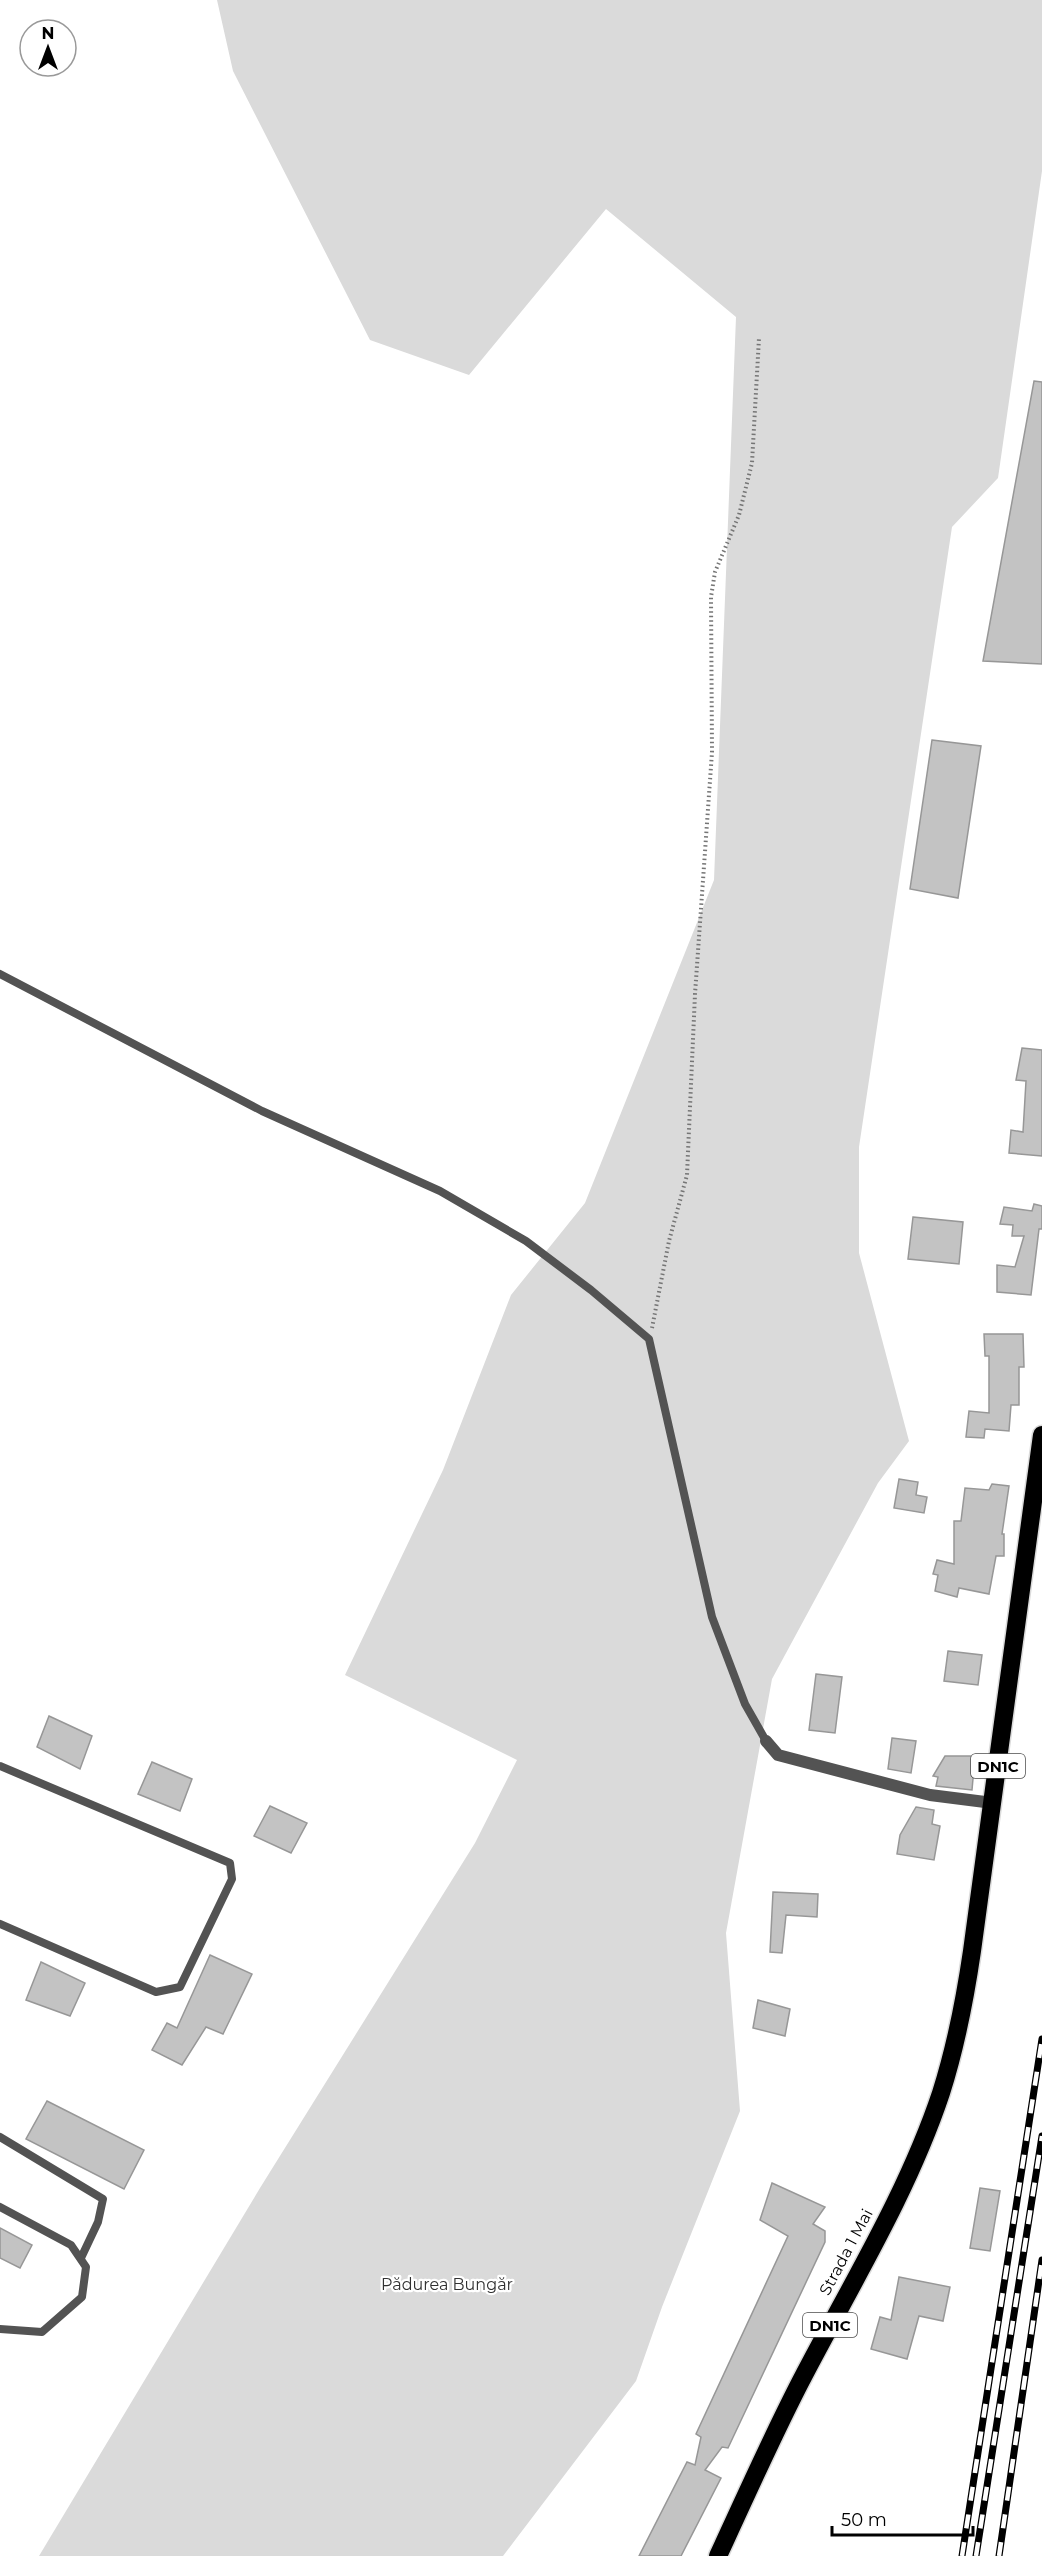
<svg xmlns="http://www.w3.org/2000/svg" width="1042" height="2556" viewBox="0 0 1042 2556" font-family="Montserrat,sans-serif">
<style>
.green{fill:#dadada}
.building{fill:#c3c3c3;stroke:#979797;stroke-width:1.5}
.lines{fill:none;stroke-linecap:round;stroke-linejoin:round}
.highway-casing{stroke:#dbdbdb;stroke-width:21}
.path{stroke:#757575;stroke-width:4;stroke-dasharray:1.5 3;stroke-linecap:butt}
.lane{stroke:#535353;stroke-width:8}
.street{stroke:#535353;stroke-width:12}
.highway{stroke:#000;stroke-width:18}
.rail-casing{stroke:#000;stroke-width:7}
.rail{stroke:#fff;stroke-width:4.5;stroke-dasharray:14;stroke-linecap:butt}
.labels{text-anchor:middle;dominant-baseline:central;stroke-width:4.5;stroke-linejoin:round;paint-order:stroke}
.shield{fill:#fff;stroke:#4c4c4c;stroke-width:1.5}
.shield-label{font-size:15px;font-weight:bold;fill:#000}
.street-label{font-size:16px;fill:#000;stroke:#fff}
.park-label{font-size:16px;fill:#313131;stroke:#fff}
</style>
<rect width="100%" height="100%" fill="#fff"/>
<path class="green" d="M217,0H1042V171L998,478L952,527L859,1147V1253L909,1441L878,1483L772,1679L726,1933L740,2111L662,2307L636,2381L503,2556H39L260,2188L475,1843L517,1760L345,1675L443,1470L511,1295L585,1203L714,880L736,317L606,209L469,375L370,340L233,71Z"/>
<g class="building">
<path d="M1034,381L1042,382V664L983,661Z"/>
<path d="M932,740L981,746L958,898L910,889Z"/>
<path d="M1022,1048L1042,1050V1156L1009,1153L1011,1130L1023,1132L1026,1081L1016,1080Z"/>
<path d="M1034,1204L1042,1206V1229H1039L1031,1295L997,1292V1265L1015,1267L1024,1236H1012L1013,1225L1000,1224L1004,1207L1032,1211Z"/>
<path d="M913,1217L963,1222L959,1264L908,1259Z"/>
<path d="M984,1334H1023L1024,1367H1019V1405H1011L1009,1431L985,1429L984,1438L966,1437L969,1411L989,1413V1356H985Z"/>
<path d="M899,1479L918,1482L916,1495L927,1497L924,1513L894,1508Z"/>
<path d="M992,1484L1009,1486L1002,1534H1004V1556H996L989,1594L959,1588L957,1597L935,1591L938,1575L933,1574L937,1560L954,1564V1521H961L965,1488L989,1490Z"/>
<path d="M948,1651L982,1655L978,1685L944,1681Z"/>
<path d="M816,1674L842,1677L835,1733L809,1730Z"/>
<path d="M49,1716L92,1736L80,1769L37,1747Z"/>
<path d="M892,1738L916,1741L911,1773L888,1769Z"/>
<path d="M945,1756H975L972,1790L936,1786L938,1777L933,1776Z"/>
<path d="M152,1762L192,1779L180,1811L138,1794Z"/>
<path d="M270,1806L307,1823L291,1853L254,1836Z"/>
<path d="M916,1807L934,1810L932,1824L940,1826L934,1860L897,1854L900,1835Z"/>
<path d="M773,1892L818,1894L817,1917L786,1915L782,1953L770,1952Z"/>
<path d="M210,1955L252,1974L223,2034L206,2027L182,2065L152,2050L167,2023L177,2028Z"/>
<path d="M41,1962L85,1983L70,2016L26,2000Z"/>
<path d="M758,2000L790,2009L785,2036L753,2028Z"/>
<path d="M47,2101L144,2150L124,2189L26,2139Z"/>
<path d="M772,2183L825,2207L813,2224L825,2231V2242L728,2448L722,2447L705,2470L721,2478L681,2556H639L687,2462L695,2465L701,2437L696,2434L788,2236L760,2220Z"/>
<path d="M980,2188L1000,2191L990,2251L970,2248Z"/>
<path d="M0,2228L32,2245L20,2268L0,2258Z"/>
<path d="M899,2277L950,2287L943,2321L919,2316L907,2359L871,2349L880,2317L891,2320Z"/>
</g>
<g class="lines">
<g class="highway-casing">
<path id="highway" d="M718,2556C746,2496 773,2434 804,2375C852,2283 908,2192 941,2093C956,2046 965,1999 972,1951L1042,1435"/>
</g>
<path class="path" d="M652,1328L669,1241L687,1175L695,994L712,752L711,597L715,572L739,515L752,463L759,338"/>
<g class="lane">
<path d="M0,974L262,1111L440,1191L526,1241L591,1290L649,1339L712,1617L745,1704L766,1741"/>
<path d="M0,1766L230,1863L232,1879L180,1987L156,1992L0,1924"/>
<path d="M0,2137L103,2199L98,2222L81,2258"/>
<path d="M0,2207L71,2245L86,2267L82,2297L42,2332L0,2329"/>
</g>
<path class="street" d="M766,1741L778,1755L930,1795L993,1803"/>
<use href="#highway" class="highway"/>
<g class="rail-casing">
<g id="rail">
<path d="M962,2556L1042,2039"/>
<path d="M976,2556L1042,2136"/>
<path d="M999,2556L1042,2260"/>
</g>
</g>
<use href="#rail" class="rail"/>
</g>
<g class="labels">
<g class="shield">
<rect x="971" y="1754" width="54" height="24" rx="4.5"/>
<rect x="803" y="2313" width="54" height="24" rx="4.5"/>
</g>
<g class="shield-label">
<text x="998" y="1766">DN1C</text>
<text x="830" y="2325">DN1C</text>
</g>
<g class="street-label">
<text transform="translate(846 2252) rotate(-62)">Strada 1 Mai</text>
</g>
<g class="park-label">
<text x="447" y="2284">Pădurea Bungăr</text>
</g>
</g>
<g transform="translate(48 48)"><circle r="28" fill="#ffffff" stroke="#999999" stroke-width="1.5"/>
<path d="M0-4.5L10 22L0 15L-10 22Z" fill="#000000"/>
<text y="-9" font-size="16" font-weight="bold" text-anchor="middle" fill="#000000">N</text>
</g>
<path d="M832 2526v9h141v-9" fill="none" stroke="#000000" stroke-width="3"/>
<text x="841" y="2526" font-size="18" fill="#000000" stroke="#ffffff" stroke-width="4.5" paint-order="stroke">50 m</text>
</svg>
